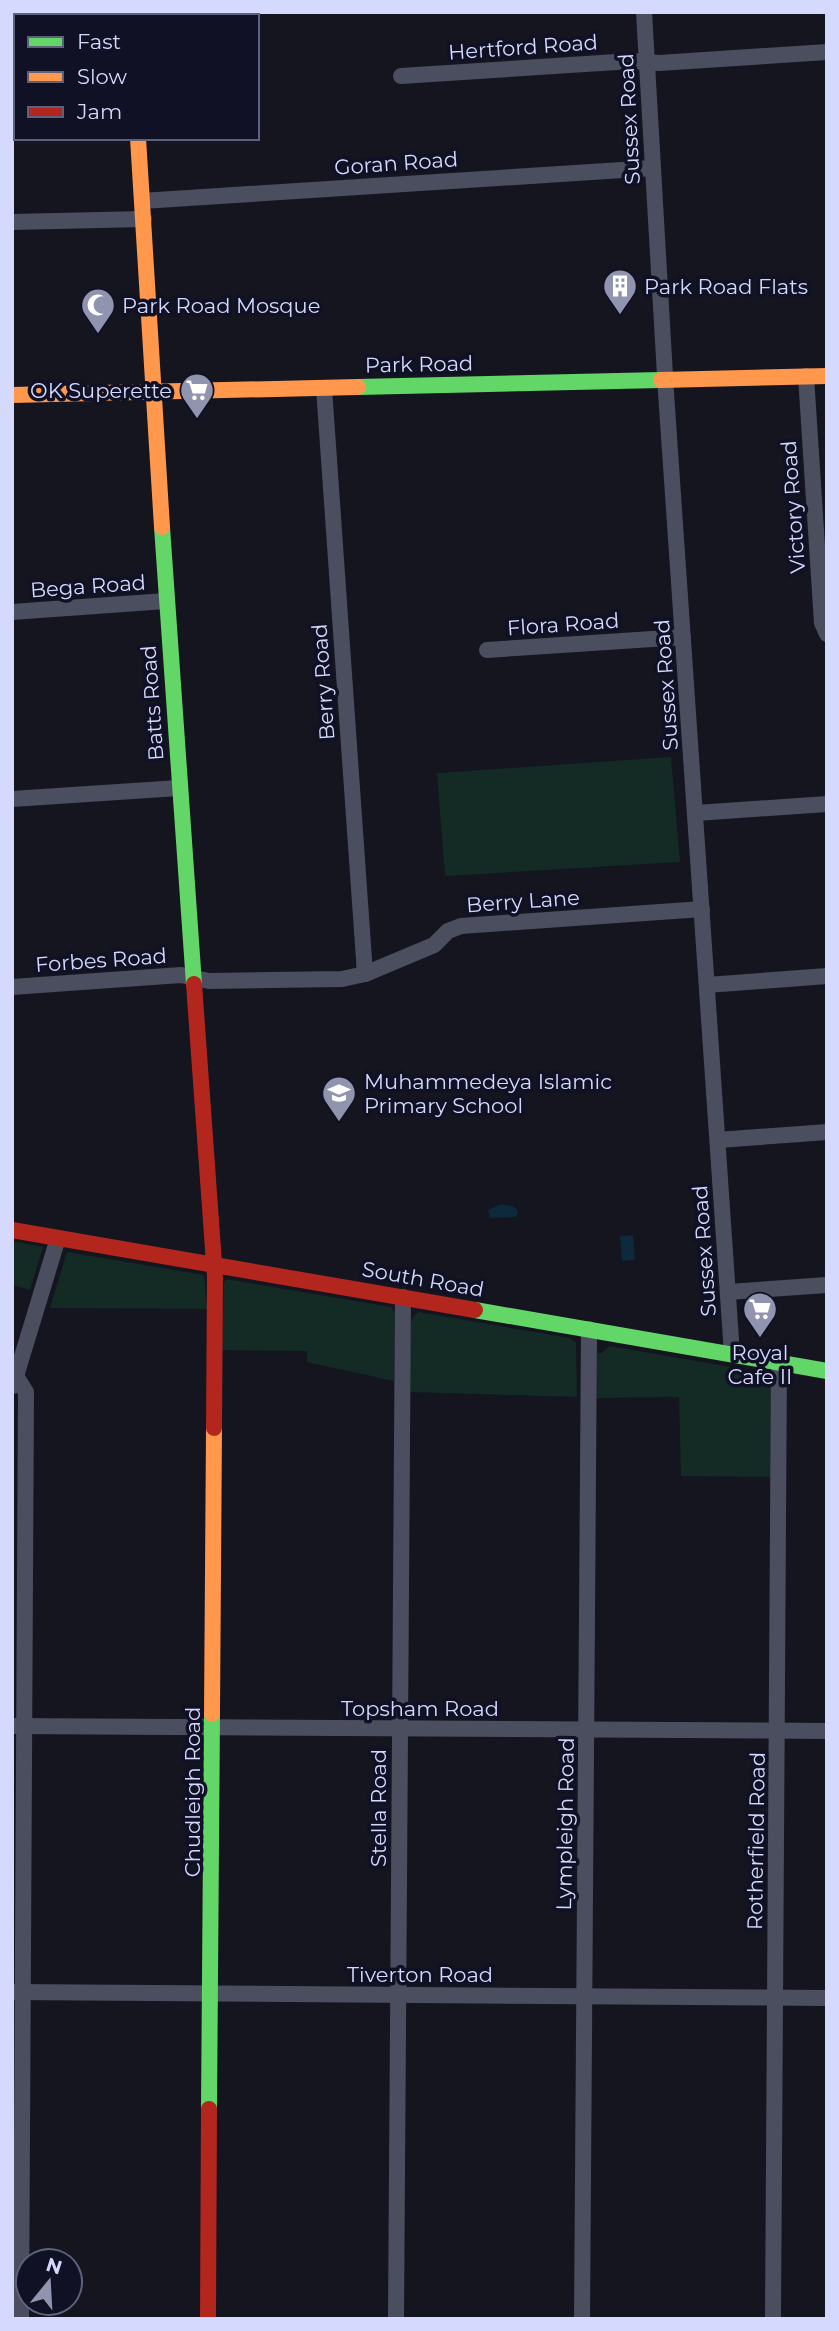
<svg xmlns="http://www.w3.org/2000/svg" width="839" height="2331" viewBox="0 0 839 2331" font-family="Montserrat,sans-serif">
<style>
.green{fill:#132a25}
.water{fill:#0d2a3d}
.lines{fill:none;stroke-linecap:round;stroke-linejoin:round}
.street{stroke:#4a4e5f;stroke-width:16}
.fast{stroke:#63d668;stroke-width:16}
.slow{stroke:#ff974d;stroke-width:16}
.jam{stroke:#b3261e;stroke-width:16}
.labels{text-anchor:middle;dominant-baseline:central;stroke-width:7;stroke-linejoin:round;paint-order:stroke}
.street-label{font-size:21px;fill:#d4d9fd;stroke:#101124}
.poi-label{font-size:21px;fill:#d4d9fd;stroke:#101124;text-anchor:start}
</style>
<rect width="100%" height="100%" fill="#14151f"/>
<g class="green">
<path d="M12,12H122V16H16V137L12,138Z"/>
<path d="M671,757L680,862L445,876L437,773Z"/>
<path d="M12,1241L43,1247L30,1290L12,1285Z"/>
<path d="M67,1252L204,1275L207,1309L50,1308Z"/>
<path d="M226,1279L391,1307L395,1313L394,1381L307,1362V1351L222,1350L224,1282Z"/>
<path d="M418,1312L570,1338L576,1343L577,1397L409,1392L411,1323L413,1317Z"/>
<path d="M610,1346L754,1371L766,1383L772,1384L771,1477L681,1476L679,1397L596,1398L597,1352L600,1354Z"/>
</g>
<g class="water">
<path d="M501,1204L515,1207L518,1212L516,1217L490,1218L488,1210Z"/>
<path d="M633,1235L635,1260L622,1261L620,1236Z"/>
</g>
<g class="lines">
<g class="street">
<path d="M130,12V16"/>
<path d="M644,12L666,393L732,1354"/>
<path d="M401,76L632,61L659,63L827,52"/>
<path d="M142,201L653,168"/>
<path d="M12,222L144,219"/>
<path d="M806,376L822,623L827,634"/>
<path d="M324,388L365,974"/>
<path d="M12,612L166,601"/>
<path d="M487,650L683,637"/>
<path d="M12,799L179,788"/>
<path d="M696,813L827,804"/>
<path d="M707,985L827,976"/>
<path d="M12,987L181,975L209,981L342,979L365,974L434,945L448,931L461,926L702,909"/>
<path d="M718,1140L827,1132"/>
<path d="M728,1292L827,1285"/>
<path d="M16,1376L26,1392L21,2319"/>
<path d="M13,1386L58,1238"/>
<path d="M12,1726L827,1731"/>
<path d="M12,1992L827,1998"/>
<path d="M396,2319L403,1297"/>
<path d="M582,2319L589,1329"/>
<path d="M773,2319L779,1363"/>
</g>
<g class="fast">
<path d="M358,387L661,380"/>
<path d="M162,527L194,984"/>
<path d="M475,1310L827,1371"/>
<path d="M209,2109L212,1714"/>
</g>
<g class="slow">
<path d="M138,138L162,527"/>
<path d="M661,380L827,376"/>
<path d="M12,395L358,387"/>
<path d="M212,1714L214,1428"/>
</g>
<g class="jam">
<path d="M194,984L215,1277L214,1428"/>
<path d="M12,1230L475,1310"/>
<path d="M208,2319L209,2109"/>
</g>
</g>
<defs>
<g id="building-pin" transform="scale(1.75)"><path d="M0 17L-7.5 6A9.5 9.5 0 1 1 7.5 6Z" fill="#9194af" stroke="#101124"/><path d="M-4-6H4V6H1V3H-1V6H-4ZM-2.5-4.3h1.7v1.8h-1.7ZM.8-4.3h1.7v1.8H.8ZM-2.5-1h1.7V.8h-1.7ZM.8-1h1.7V.8H.8Z" fill="#fff"/></g>
<g id="mosque-pin" transform="scale(1.75)"><path d="M0 17L-7.5 6A9.5 9.5 0 1 1 7.5 6Z" fill="#9194af" stroke="#101124"/><path d="M3.5-4.9A6 6 0 1 0 3.5 4.9A5 5 0 1 1 3.5-4.9Z" fill="#fff"/></g>
<g id="supermarket-pin" transform="scale(1.75)"><path d="M0 17L-7.5 6A9.5 9.5 0 1 1 7.5 6Z" fill="#9194af" stroke="#101124"/><path d="M-6-5.5h2.5l.6 2H6L4.5 2H-2.5L-4.4-4H-6ZM-1.5 3.2a1.3 1.3 0 1 0 .1 0ZM3 3.2a1.3 1.3 0 1 0 .1 0Z" fill="#fff"/></g>
<g id="school-pin" transform="scale(1.75)"><path d="M0 17L-7.5 6A9.5 9.5 0 1 1 7.5 6Z" fill="#9194af" stroke="#101124"/><path d="M0-5L7-2L0 1L-7-2ZM-4 1L0 2.5L4 1V4Q0 6-4 4Z" fill="#fff"/></g>
</defs>
<g fill-rule="evenodd">
<use href="#building-pin" x="620" y="286"/>
<use href="#mosque-pin" x="98" y="305"/>
<use href="#supermarket-pin" x="197" y="390"/>
<use href="#school-pin" x="339" y="1093"/>
<use href="#supermarket-pin" x="760" y="1309"/>
</g>
<g class="labels">
<g class="street-label">
<text transform="translate(523 47) rotate(-4)">Hertford Road</text>
<text transform="translate(629 119) rotate(-93)">Sussex Road</text>
<text transform="translate(396 163) rotate(-4)">Goran Road</text>
<text transform="translate(419 364) rotate(-1)">Park Road</text>
<text transform="translate(793 507) rotate(-94)">Victory Road</text>
<text transform="translate(88 586) rotate(-4)">Bega Road</text>
<text transform="translate(563 624) rotate(-4)">Flora Road</text>
<text transform="translate(323 682) rotate(-94)">Berry Road</text>
<text transform="translate(666 685) rotate(-94)">Sussex Road</text>
<text transform="translate(152 703) rotate(-94)">Batts Road</text>
<text transform="translate(523 901) rotate(-4)">Berry Lane</text>
<text transform="translate(101 960) rotate(-4)">Forbes Road</text>
<text transform="translate(704 1251) rotate(-94)">Sussex Road</text>
<text transform="translate(423 1279) rotate(10)">South Road</text>
<text x="420" y="1708">Topsham Road</text>
<text transform="translate(192 1792) rotate(-90)">Chudleigh Road</text>
<text transform="translate(378 1808) rotate(-90)">Stella Road</text>
<text transform="translate(565 1824) rotate(-89)">Lympleigh Road</text>
<text transform="translate(756 1841) rotate(-89)">Rotherfield Road</text>
<text x="420" y="1974">Tiverton Road</text>
</g>
<g class="poi-label">
<text x="644" y="286">Park Road Flats</text>
<text x="122" y="305">Park Road Mosque</text>
<text x="172" y="390" text-anchor="end">OK Superette</text>
<text x="364" y="1081">Muhammedeya Islamic<tspan x="364" dy="24">Primary School</tspan></text>
<text x="760" y="1352" text-anchor="middle">Royal<tspan x="760" dy="24">Cafe II</tspan></text>
</g>
</g>
<rect width="839" height="2331" fill="none" stroke="#d4d9fd" stroke-width="28"/>
<rect x="14" y="14" width="245" height="126" fill="#101124" stroke="#5e617b" stroke-width="2"/>
<rect x="28" y="37" width="35" height="10" fill="#63d668" stroke="#5e617b" stroke-width="2"/>
<text x="77" y="49" font-size="21" fill="#d4d9fd">Fast</text>
<rect x="28" y="72" width="35" height="10" fill="#ff974d" stroke="#5e617b" stroke-width="2"/>
<text x="77" y="84" font-size="21" fill="#d4d9fd">Slow</text>
<rect x="28" y="107" width="35" height="10" fill="#b3261e" stroke="#5e617b" stroke-width="2"/>
<text x="77" y="119" font-size="21" fill="#d4d9fd">Jam</text>
<g transform="translate(49 2282) rotate(18)"><circle r="33" fill="#101124" stroke="#5e617b" stroke-width="2"/>
<path d="M0-5L12 26L0 18L-12 26Z" fill="#9194af"/>
<text y="-10" font-size="19" font-weight="bold" text-anchor="middle" fill="#d4d9fd">N</text>
</g>
</svg>
